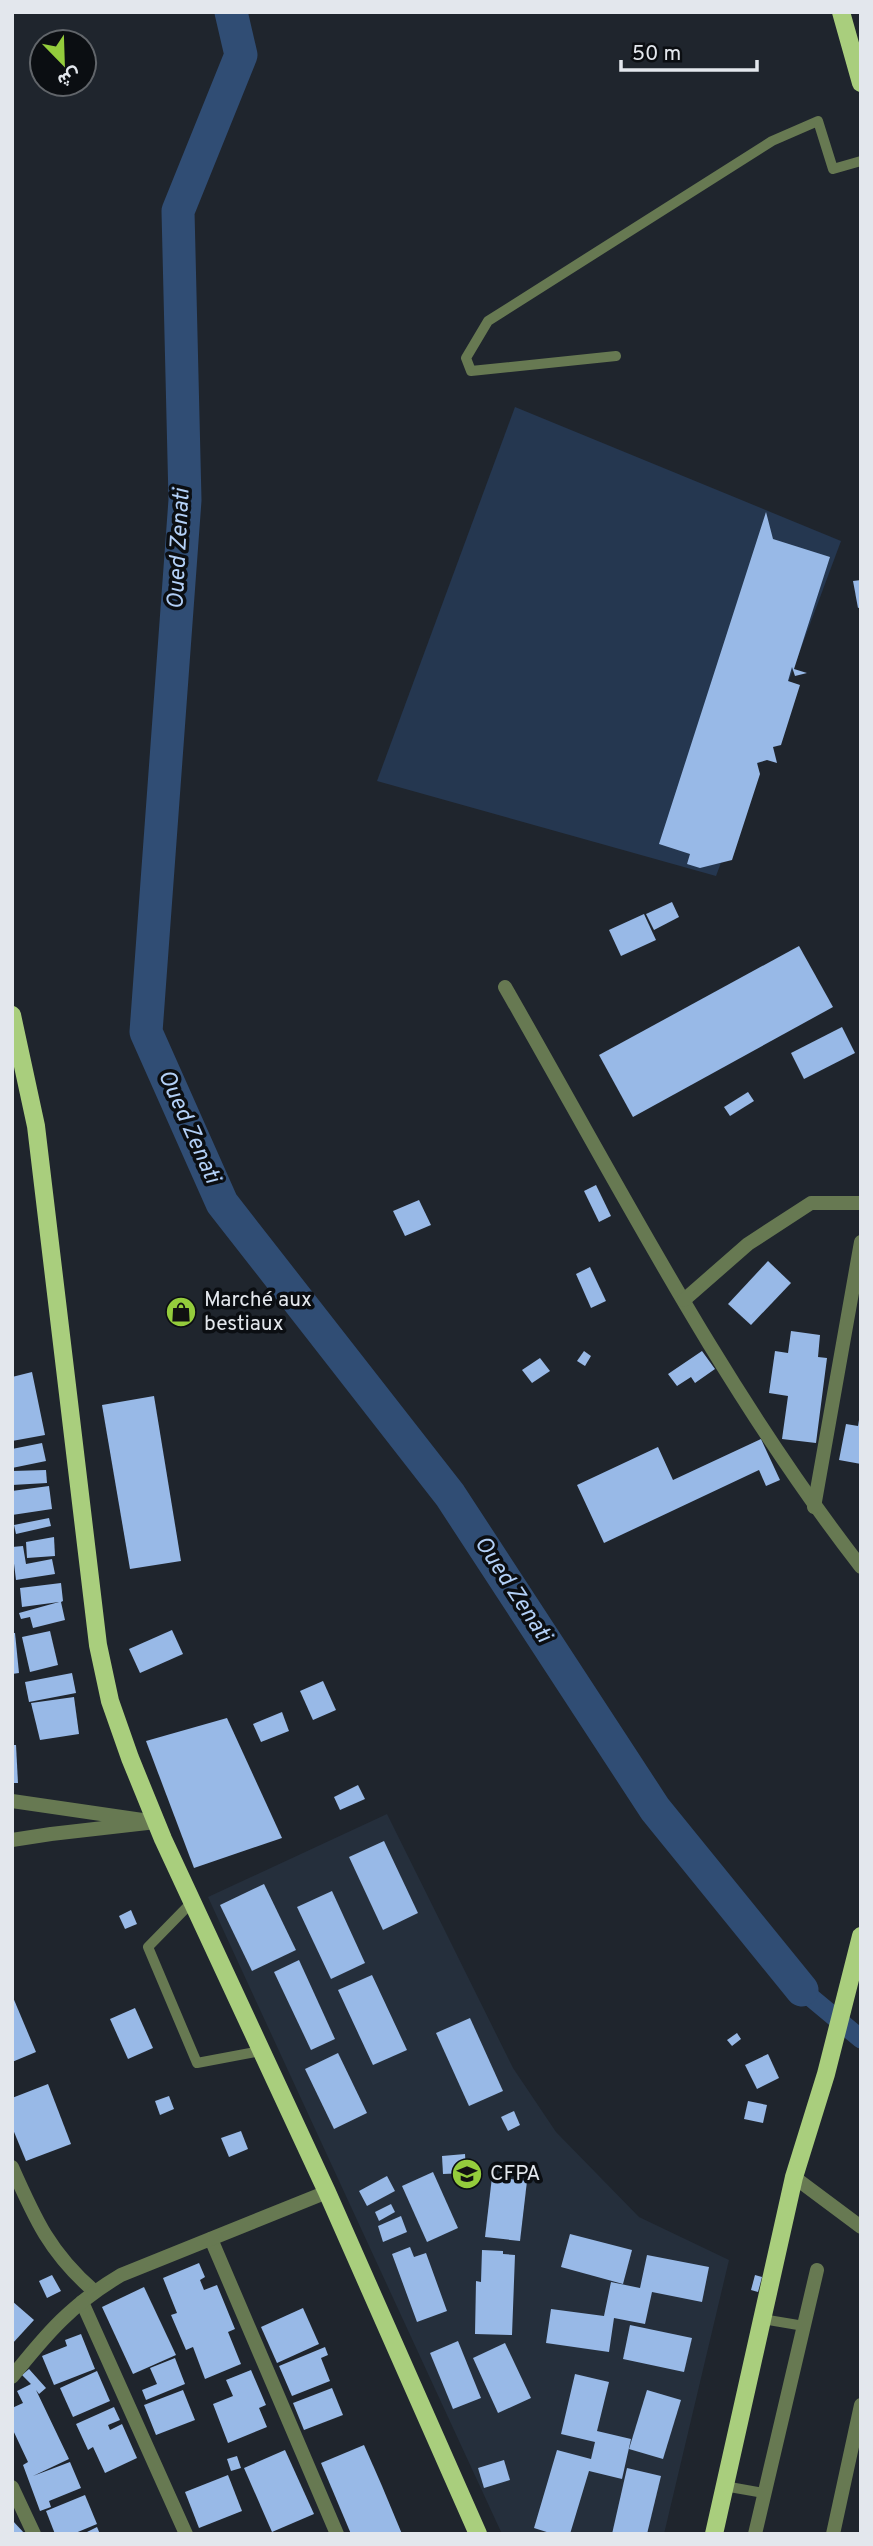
<svg xmlns="http://www.w3.org/2000/svg" width="873" height="2546" viewBox="0 0 873 2546" font-family="Overpass,Vazirmatn,sans-serif">
<style>
.built{fill:#252f3c}
.green{fill:#253750}
.lines{fill:none;stroke-linecap:round;stroke-linejoin:round}
.canal{stroke:#304d74;stroke-width:19}
.river{stroke:#304d74;stroke-width:33}
.building{fill:#98b9e7}
.service{stroke:#677952;stroke-width:10}
.minor{stroke:#677952;stroke-width:14}
.primary{stroke:#a9ce7d;stroke-width:18}
.labels{text-anchor:middle;dominant-baseline:central;stroke-width:7;stroke-linejoin:round;paint-order:stroke}
.poi-label{font-size:21px;fill:#e3e7ed;stroke:#0b0e12;text-anchor:start}
.water-label{font-size:23px;font-style:italic;fill:#b3d0f7;stroke:#0b0e12}
</style>
<rect width="100%" height="100%" fill="#1f252d"/>
<path class="built" d="M387,1814L513,2068L556,2132L639,2217L729,2260L664,2534H502L208,1897Z"/>
<path class="green" d="M515,407L841,541L716,876L377,781Z"/>
<g class="lines">
<path class="canal" d="M802,1990L861,2039"/>
<path class="river" d="M231,12L241,55L178,211L185,500L146,1032L222,1203L450,1495L655,1809L802,1990"/>
</g>
<g class="building">
<path d="M766,512L773,539L830,557L794,669L807,673L795,676L792,667L788,681L800,685L781,745L773,747L777,763L767,760L757,763L760,774L732,860L700,868L687,864L690,854L659,844Z"/>
<path d="M861,580V607L858,608L853,581Z"/>
<path d="M672,902L679,917L654,930L646,914Z"/>
<path d="M644,914L656,940L621,956L609,930Z"/>
<path d="M799,946L833,1007L633,1117L599,1055Z"/>
<path d="M842,1027L855,1053L804,1079L791,1053Z"/>
<path d="M748,1092L754,1101L730,1116L724,1107Z"/>
<path d="M596,1185L611,1216L599,1222L584,1191Z"/>
<path d="M419,1200L431,1225L405,1236L393,1211Z"/>
<path d="M768,1261L791,1283L751,1325L728,1304Z"/>
<path d="M590,1267L606,1301L591,1308L576,1274Z"/>
<path d="M791,1331L820,1335L818,1357L827,1358L816,1443L782,1439L788,1396L769,1393L775,1351L788,1353Z"/>
<path d="M584,1351L591,1356L585,1366L577,1361Z"/>
<path d="M702,1351L715,1369L695,1383L691,1377L677,1386L668,1374Z"/>
<path d="M540,1358L550,1371L532,1383L522,1370Z"/>
<path d="M32,1372L45,1435L12,1441V1416H14L12,1377Z"/>
<path d="M154,1396L181,1561L130,1569L102,1405Z"/>
<path d="M859,1420L861,1464L839,1460L846,1424L858,1426Z"/>
<path d="M761,1439L780,1480L766,1486L759,1470L604,1543L577,1485L658,1447L673,1480Z"/>
<path d="M42,1443L46,1461L12,1468V1449Z"/>
<path d="M46,1470L47,1483L12,1485V1471Z"/>
<path d="M49,1486L52,1509L12,1515V1491Z"/>
<path d="M49,1518L51,1526L16,1534L14,1525Z"/>
<path d="M54,1537L55,1556L27,1558L26,1542Z"/>
<path d="M23,1546L26,1564L52,1559L55,1574L16,1580L12,1547Z"/>
<path d="M61,1583L63,1601L61,1602L65,1620L33,1628L30,1617L21,1619L19,1613L59,1602L22,1607L20,1588Z"/>
<path d="M172,1630L183,1654L140,1673L129,1649Z"/>
<path d="M50,1631L58,1665L30,1672L22,1637Z"/>
<path d="M12,1633H15L19,1673L12,1674Z"/>
<path d="M72,1673L76,1693L29,1702L25,1682Z"/>
<path d="M323,1681L336,1710L313,1720L300,1691Z"/>
<path d="M74,1697L79,1734L40,1740L31,1703Z"/>
<path d="M282,1712L289,1731L261,1742L253,1724Z"/>
<path d="M227,1718L282,1838L194,1868L146,1741Z"/>
<path d="M12,1745H16L18,1783H12Z"/>
<path d="M358,1785L365,1799L340,1810L334,1797Z"/>
<path d="M384,1841L418,1913L383,1930L349,1857Z"/>
<path d="M264,1884L296,1950L252,1971L220,1905Z"/>
<path d="M332,1891L365,1963L331,1979L297,1907Z"/>
<path d="M131,1910L137,1924L125,1929L119,1916Z"/>
<path d="M299,1960L335,2039L311,2050L274,1972Z"/>
<path d="M372,1975L407,2050L373,2065L338,1990Z"/>
<path d="M12,1995L36,2052L12,2062Z"/>
<path d="M135,2008L153,2048L128,2059L110,2019Z"/>
<path d="M470,2018L503,2091L469,2106L436,2033Z"/>
<path d="M737,2033L741,2039L732,2046L727,2040Z"/>
<path d="M338,2053L367,2113L334,2129L305,2069Z"/>
<path d="M768,2054L779,2078L757,2089L745,2065Z"/>
<path d="M48,2084L71,2144L26,2161L12,2127V2098Z"/>
<path d="M169,2096L174,2109L160,2115L155,2101Z"/>
<path d="M748,2101L767,2105L763,2123L744,2119Z"/>
<path d="M514,2111L520,2125L508,2131L501,2117Z"/>
<path d="M241,2131L248,2149L229,2157L221,2138Z"/>
<path d="M465,2154L466,2173L443,2174L442,2156Z"/>
<path d="M433,2172L458,2228L427,2242L402,2186Z"/>
<path d="M387,2176L395,2191L367,2206L359,2191Z"/>
<path d="M492,2177L527,2181L520,2241L485,2237Z"/>
<path d="M391,2204L395,2212L379,2221L375,2212Z"/>
<path d="M401,2216L407,2232L383,2242L378,2226Z"/>
<path d="M570,2234L632,2250L623,2284L561,2267Z"/>
<path d="M410,2247L414,2257L426,2253L447,2311L417,2322L392,2254Z"/>
<path d="M482,2250L503,2251V2254L515,2255L512,2335L475,2334L476,2281L481,2282Z"/>
<path d="M647,2255L709,2267L702,2302L652,2292L645,2324L614,2318L609,2352L546,2343L551,2309L604,2316L611,2282L640,2288Z"/>
<path d="M199,2263L205,2277L200,2280L204,2290L217,2285L235,2329L228,2332L241,2364L205,2379L193,2347L186,2350L171,2315L177,2313L163,2278Z"/>
<path d="M52,2275L61,2291L47,2298L39,2281Z"/>
<path d="M755,2275L762,2277L758,2292L751,2290Z"/>
<path d="M144,2287L176,2355L133,2374L102,2307Z"/>
<path d="M12,2301L34,2320L12,2344Z"/>
<path d="M303,2308L319,2344L277,2363L261,2327Z"/>
<path d="M630,2325L692,2338L684,2372L623,2359Z"/>
<path d="M81,2334L95,2369L54,2385L42,2356L67,2346L65,2340Z"/>
<path d="M458,2341L481,2398L453,2409L430,2353Z"/>
<path d="M505,2343L531,2398L498,2413L473,2358Z"/>
<path d="M325,2347L328,2355L321,2358L330,2381L292,2396L279,2366Z"/>
<path d="M175,2358L185,2384L146,2400L142,2390L157,2384L150,2368Z"/>
<path d="M29,2369L46,2388L39,2394L36,2390L69,2459L33,2476L70,2462L81,2488L49,2501L51,2507L40,2511L23,2465L28,2462L12,2428V2408L23,2403L17,2391L31,2384L22,2375Z"/>
<path d="M251,2370L266,2405L259,2408L267,2427L228,2443L213,2404L233,2396L226,2380Z"/>
<path d="M97,2371L110,2401L73,2417L60,2388Z"/>
<path d="M575,2374L609,2382L597,2431L631,2439L622,2479L589,2471L570,2534H553L534,2528L557,2450L591,2459L595,2442L561,2434Z"/>
<path d="M332,2388L343,2415L304,2430L293,2403Z"/>
<path d="M183,2390L195,2420L156,2435L144,2405Z"/>
<path d="M647,2390L681,2400L663,2459L629,2449Z"/>
<path d="M114,2407L120,2420L108,2425L110,2430L122,2424L137,2458L105,2473L93,2447L88,2450L76,2424Z"/>
<path d="M364,2445L382,2486L402,2534H351L321,2463Z"/>
<path d="M285,2450L314,2514L272,2532L244,2468Z"/>
<path d="M237,2456L241,2468L231,2471L227,2459Z"/>
<path d="M504,2460L510,2480L484,2488L478,2468Z"/>
<path d="M627,2468L661,2476L647,2534H612Z"/>
<path d="M228,2475L242,2511L199,2528L185,2492Z"/>
<path d="M85,2495L97,2524L73,2534H55L46,2511Z"/>
<path d="M12,2520L25,2534H12Z"/>
<path d="M97,2527L100,2534H83Z"/>
</g>
<g class="lines">
<g class="service">
<path d="M616,356L471,371L466,358L488,321L772,141L818,121L833,169L861,161"/>
<path d="M192,1902L148,1947L197,2063L261,2051"/>
<path d="M762,2319L804,2326"/>
<path d="M724,2486L764,2493"/>
</g>
<g class="minor">
<path d="M505,987C618,1184 722,1388 861,1567"/>
<path d="M684,1300L748,1244L811,1203H861"/>
<path d="M814,1507L861,1242"/>
<path d="M12,1801L156,1822L51,1834L12,1840"/>
<path d="M12,2167C35,2219 50,2253 94,2291"/>
<path d="M794,2177L861,2227"/>
<path d="M211,2239L337,2534"/>
<path d="M82,2302L186,2534"/>
<path d="M12,2377C47,2333 72,2304 121,2275L327,2192"/>
<path d="M12,2487L34,2534"/>
<path d="M755,2534L817,2270"/>
<path d="M833,2534L861,2405"/>
</g>
<g class="primary">
<path d="M841,12L861,83"/>
<path d="M12,1015L36,1126L98,1645L110,1701L130,1758L163,1839L327,2192L478,2534"/>
<path d="M714,2534L794,2177L826,2074L861,1936"/>
</g>
</g>
<defs>
<g id="shop-disc" transform="scale(1.575)"><circle r="9.5" fill="#94cc3c" stroke="#0b0e12"/><path d="M-5-2.5h2.3a2.7 3.5 0 0 1 5.4 0H5L5.5 6h-11ZM-1.5-2.5h3a1.5 2.3 0 0 0-3 0Z" fill="#111"/></g>
<g id="university-disc" transform="scale(1.575)"><circle r="9.5" fill="#94cc3c" stroke="#0b0e12"/><path d="M0-5L7-2L0 1L-7-2ZM-4 1L0 2.5L4 1V4Q0 6-4 4Z" fill="#111"/></g>
</defs>
<g fill-rule="evenodd">
<use href="#shop-disc" x="181" y="1312"/>
<use href="#university-disc" x="467" y="2174"/>
</g>
<g class="labels">
<g class="poi-label">
<text x="204" y="1300">Marché aux<tspan x="204" dy="24">bestiaux</tspan></text>
<text x="490" y="2174">CFPA</text>
</g>
<g class="water-label">
<text transform="translate(180 549) rotate(-87)">Oued Zenati</text>
<text transform="translate(188 1127) rotate(66)">Oued Zenati</text>
<text transform="translate(512 1590) rotate(57)">Oued Zenati</text>
</g>
</g>
<rect width="873" height="2546" fill="none" stroke="#e3e7ed" stroke-width="28"/>
<g transform="translate(63 63) rotate(157)"><circle r="33" fill="#0b0e12" stroke="#61656a" stroke-width="2"/>
<path d="M0-5L12 26L0 18L-12 26Z" fill="#94cc3c"/>
<text y="-10" font-size="19" font-weight="bold" text-anchor="middle" fill="#e3e7ed">ش</text>
</g>
<path d="M621 60v10h136v-10" fill="none" stroke="#e3e7ed" stroke-width="3.5"/>
<text x="632" y="60" font-size="21" fill="#e3e7ed" stroke="#0b0e12" stroke-width="5" paint-order="stroke">50 m</text>
</svg>
